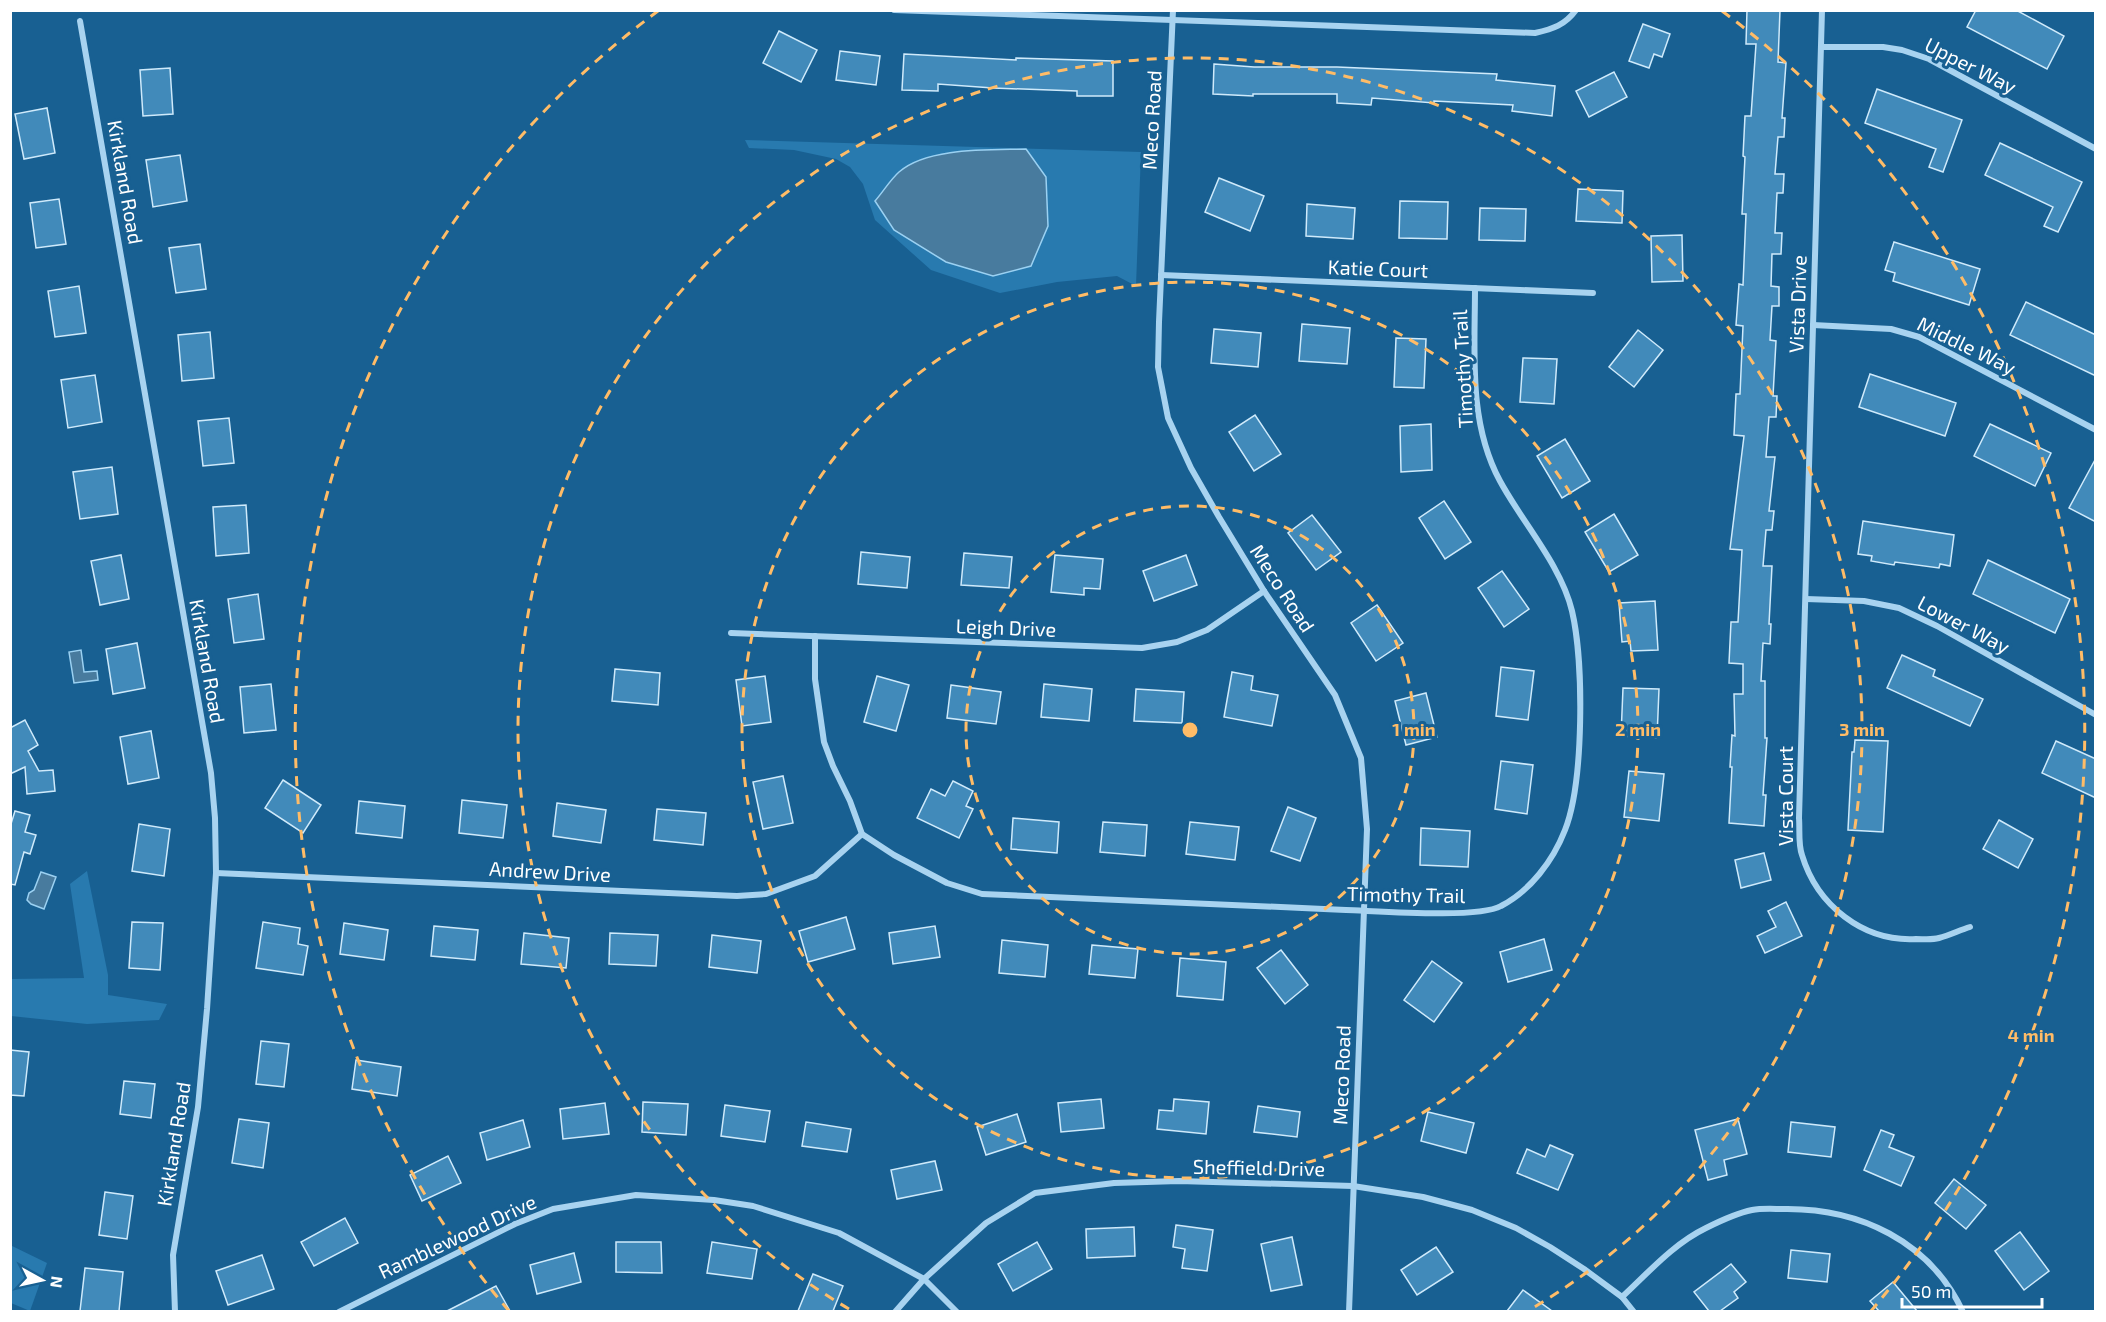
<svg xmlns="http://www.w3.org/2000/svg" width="2106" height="1322" viewBox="0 0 2106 1322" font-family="'Exo 2',sans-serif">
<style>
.green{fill:#287aaf}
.water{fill:#487b9e;stroke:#9bd1f2;stroke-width:1.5}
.building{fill:#418aba;stroke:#cfeafb;stroke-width:1.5}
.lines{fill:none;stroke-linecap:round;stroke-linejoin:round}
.minor{stroke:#a8d3f0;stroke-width:6}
.ring{fill:none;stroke:#ffbc67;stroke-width:3;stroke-dasharray:10 8}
.labels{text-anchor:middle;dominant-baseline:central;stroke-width:6;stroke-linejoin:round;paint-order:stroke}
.street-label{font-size:20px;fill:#fff;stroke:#186092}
.centre{fill:#ffbc67;stroke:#186092;stroke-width:3}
.ring-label{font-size:18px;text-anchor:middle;font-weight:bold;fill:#ffbc67;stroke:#186092;stroke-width:6;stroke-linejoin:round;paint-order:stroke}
</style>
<rect width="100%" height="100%" fill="#186092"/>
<g class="green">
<path d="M745,140L1141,152L1136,286L1117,276L1057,282L1000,293L931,270L875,220L863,184L850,167L836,159L794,150L749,148Z"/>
<path d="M87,871L108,975V995L167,1004L159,1020L87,1024L11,1016V979L84,978L70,884Z"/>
<path d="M10,1245L47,1263L30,1311L11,1303Z"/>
</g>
<g class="water">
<path d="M1026,149L1046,177L1048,226L1031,266L993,276L946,262L894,230L875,201C883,192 890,180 899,172C927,147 990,150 1026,149Z"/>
<path d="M81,650L84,672L97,671L98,680L74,683L69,652Z"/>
<path d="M41,872L56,877L44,909L31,904L27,900L29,893L34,890Z"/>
</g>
<g class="building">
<path d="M1747,10H1780L1778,62L1786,63L1782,118H1785L1784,137H1778L1775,174H1784L1783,193H1777L1775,233H1782L1781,254H1772L1771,286L1779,287V306H1772L1770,340L1776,341L1773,396H1777L1776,417H1769L1766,457H1775L1769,511H1774L1772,530H1766L1763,566H1772L1769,624H1771L1770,644L1763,643L1761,681H1765V738H1767L1763,795H1766L1764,826L1729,823L1732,767H1730L1732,735L1735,736L1734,694H1743V664L1729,663L1731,622H1738L1742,550L1730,549L1744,436L1734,435L1736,394H1740L1743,326L1736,325L1739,284L1743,285L1746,214H1742L1745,157L1743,156L1745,116H1751L1756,44H1746Z"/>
<path d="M1976,10H2016L2064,36L2047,69L1967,27Z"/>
<path d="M1643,24L1670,34L1662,57L1654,54L1649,68L1629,61Z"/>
<path d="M779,31L817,50L801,82L763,63Z"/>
<path d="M840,51L880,56L876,85L836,80Z"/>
<path d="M904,54L1016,60V58L1113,61V96H1077V91L993,88L938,84V91L902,90Z"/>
<path d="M1214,64L1254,67H1337L1497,74L1496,80L1555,86L1552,116L1512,111L1513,105L1434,101V103L1372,98L1371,105L1337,103V94H1253V96L1213,94Z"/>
<path d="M170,68L173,114L143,116L140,70Z"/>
<path d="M1614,72L1627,97L1589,117L1576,91Z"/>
<path d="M1877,89L1962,120L1943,172L1929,167L1936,149L1865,123Z"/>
<path d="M47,108L55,153L24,159L15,114Z"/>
<path d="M2000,143L2082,182L2058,232L2044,226L2053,207L1985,175Z"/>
<path d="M180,155L187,201L153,207L146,160Z"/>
<path d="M1219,178L1264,196L1250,231L1205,212Z"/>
<path d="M1578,189L1623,191L1622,223L1576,221Z"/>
<path d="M59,199L66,244L36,248L30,203Z"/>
<path d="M1400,201L1448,202L1447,239L1399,238Z"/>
<path d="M1307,204L1355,208L1353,239L1306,236Z"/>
<path d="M1480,208L1526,209L1525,241L1479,240Z"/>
<path d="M1682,235L1683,281L1652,282L1651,236Z"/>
<path d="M1894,242L1980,269L1969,305L1893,281L1895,273L1885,270Z"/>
<path d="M200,244L206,289L176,293L169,248Z"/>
<path d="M79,286L86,333L55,337L48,291Z"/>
<path d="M2026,302L2096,335V376L2010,335Z"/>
<path d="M1302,324L1350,328L1347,364L1299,361Z"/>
<path d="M1214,329L1261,333L1258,367L1211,363Z"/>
<path d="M1638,330L1663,350L1634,387L1609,367Z"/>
<path d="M210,332L214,378L182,381L178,335Z"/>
<path d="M1396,338L1426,339L1424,388L1394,387Z"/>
<path d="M1523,358L1557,359L1554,404L1520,402Z"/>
<path d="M1870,374L1956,403L1945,436L1859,407Z"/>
<path d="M95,375L102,422L68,428L61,380Z"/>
<path d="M1255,415L1281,454L1254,471L1229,432Z"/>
<path d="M229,418L234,463L203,466L198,421Z"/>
<path d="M1431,424L1432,470L1401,472L1400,426Z"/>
<path d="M1990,424L2051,453L2035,486L1974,456Z"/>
<path d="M1565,439L1590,481L1562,498L1537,456Z"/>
<path d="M2096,458V522L2069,508Z"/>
<path d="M112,467L118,514L80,519L73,472Z"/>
<path d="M1444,501L1471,542L1445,559L1419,518Z"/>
<path d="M246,505L249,553L216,556L213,507Z"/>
<path d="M1614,514L1638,555L1609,572L1585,532Z"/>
<path d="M1312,515L1341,552L1316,570L1288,533Z"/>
<path d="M1863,521L1954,535L1950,566L1940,564L1939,568L1895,562L1894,565L1871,561L1872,556L1858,554Z"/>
<path d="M861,552L910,557L907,588L858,584Z"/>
<path d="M964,553L1012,557L1009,588L961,585Z"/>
<path d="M121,555L129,599L100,605L91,561Z"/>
<path d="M1055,555L1103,559L1100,589L1084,588V595L1051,592Z"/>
<path d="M1186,555L1197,585L1154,601L1143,571Z"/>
<path d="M1988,560L2070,599L2055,633L1973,594Z"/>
<path d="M1502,571L1529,609L1504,627L1478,588Z"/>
<path d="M258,594L264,639L234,643L228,599Z"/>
<path d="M1655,601L1658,650L1631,651L1630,641L1622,642L1619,603Z"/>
<path d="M1377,605L1403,643L1376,661L1351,623Z"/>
<path d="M137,643L145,688L113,694L106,649Z"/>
<path d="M1902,655L1935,670L1933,676L1983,699L1970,726L1887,688Z"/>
<path d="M1501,667L1534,671L1528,720L1496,716Z"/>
<path d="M615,669L660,673L658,705L612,701Z"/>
<path d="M1232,672L1253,676L1251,690L1278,695L1272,726L1224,717Z"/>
<path d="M765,676L771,722L742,726L736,680Z"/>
<path d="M877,676L909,685L896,731L864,722Z"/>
<path d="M271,684L276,730L244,733L240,687Z"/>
<path d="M1044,684L1092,689L1089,721L1041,717Z"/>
<path d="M951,685L1001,692L996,724L947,718Z"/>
<path d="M1623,688L1659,689L1657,738L1621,736Z"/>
<path d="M1136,689L1184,692L1182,723L1134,721Z"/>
<path d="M1426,693L1437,737L1406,745L1395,701Z"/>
<path d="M25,720L38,745L28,751L39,771L53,770L55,791L27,794L25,767L10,774V728Z"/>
<path d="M151,731L159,778L128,784L120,737Z"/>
<path d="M1855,740L1888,741L1883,832L1848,830L1852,752H1854Z"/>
<path d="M2056,741L2096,759V798L2042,773Z"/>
<path d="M1501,761L1533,765L1527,814L1495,809Z"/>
<path d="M1629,771L1664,774L1659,821L1624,817Z"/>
<path d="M783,776L793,823L763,829L753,782Z"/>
<path d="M283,780L321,805L303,833L265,808Z"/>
<path d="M953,781L973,791L966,806L973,809L959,838L917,818L931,789L945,796Z"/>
<path d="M462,800L507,805L503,838L459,833Z"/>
<path d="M359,801L405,806L402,838L356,833Z"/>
<path d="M557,803L606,810L601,843L553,836Z"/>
<path d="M1288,807L1316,818L1300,861L1271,851Z"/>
<path d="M657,809L706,813L703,845L654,840Z"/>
<path d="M15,811L30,815L25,832L36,835L30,854L24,852L15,885L10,884V827Z"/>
<path d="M1013,818L1059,822L1057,853L1011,849Z"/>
<path d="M1999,820L2033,839L2018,868L1983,849Z"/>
<path d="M1103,822L1147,825L1145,856L1100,852Z"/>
<path d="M1190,822L1239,827L1235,860L1186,854Z"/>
<path d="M139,824L170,829L164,876L132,871Z"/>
<path d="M1421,828L1470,831L1468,867L1420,865Z"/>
<path d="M1764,853L1771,880L1741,888L1735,860Z"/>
<path d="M1786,902L1802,936L1765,953L1757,936L1776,927L1768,911Z"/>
<path d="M846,917L855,949L808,962L799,931Z"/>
<path d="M132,922L163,923L160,970L129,968Z"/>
<path d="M263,922L300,928L298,944L308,946L303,975L256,968Z"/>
<path d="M344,923L388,930L384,960L340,954Z"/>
<path d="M434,926L478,930L475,960L431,956Z"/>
<path d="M935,926L940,957L893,964L889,933Z"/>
<path d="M524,933L569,938L566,968L521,964Z"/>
<path d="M610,933L658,935L656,966L609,964Z"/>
<path d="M712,935L761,941L757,973L709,967Z"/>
<path d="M1544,939L1552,970L1508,982L1500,952Z"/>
<path d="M1002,940L1048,945L1045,977L999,973Z"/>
<path d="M1092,945L1138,949L1135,978L1089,974Z"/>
<path d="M1281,950L1308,985L1285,1004L1257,968Z"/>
<path d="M1180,958L1226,962L1223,1000L1177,996Z"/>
<path d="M1432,961L1462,983L1434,1022L1404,1000Z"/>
<path d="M261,1041L289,1044L284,1087L256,1084Z"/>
<path d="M10,1050L29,1052L24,1096L10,1095Z"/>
<path d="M356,1060L401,1067L397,1096L352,1089Z"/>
<path d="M124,1081L155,1084L151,1118L120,1114Z"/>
<path d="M1101,1099L1104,1128L1061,1132L1058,1103Z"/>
<path d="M1174,1099L1209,1102L1206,1134L1157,1129L1159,1110L1173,1111Z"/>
<path d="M643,1102L688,1104L686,1135L642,1132Z"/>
<path d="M605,1103L609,1134L563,1139L560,1109Z"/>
<path d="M725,1105L770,1111L765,1142L721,1136Z"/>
<path d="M1258,1106L1300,1112L1297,1137L1254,1132Z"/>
<path d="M1428,1112L1474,1123L1466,1153L1421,1141Z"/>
<path d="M1017,1114L1026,1142L986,1155L977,1127Z"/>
<path d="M239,1119L269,1123L263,1168L232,1163Z"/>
<path d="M1738,1119L1747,1154L1724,1160L1727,1175L1708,1180L1695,1130Z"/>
<path d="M523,1120L530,1147L487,1160L480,1133Z"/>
<path d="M806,1122L851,1129L847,1152L802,1146Z"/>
<path d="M1791,1122L1835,1127L1831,1157L1788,1152Z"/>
<path d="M1881,1130L1894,1135L1889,1147L1914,1157L1901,1186L1864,1170Z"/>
<path d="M1550,1145L1573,1155L1558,1190L1517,1173L1527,1149L1545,1157Z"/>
<path d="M448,1156L461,1183L422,1201L410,1175Z"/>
<path d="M935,1161L942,1190L897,1199L891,1170Z"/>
<path d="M1954,1179L1986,1205L1966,1229L1935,1203Z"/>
<path d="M105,1192L133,1196L127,1239L99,1235Z"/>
<path d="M345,1218L358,1243L314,1266L301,1242Z"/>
<path d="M1176,1225L1213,1230L1207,1271L1182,1268L1185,1249L1173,1247Z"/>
<path d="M1134,1227L1135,1256L1087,1258L1086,1229Z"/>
<path d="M2020,1232L2049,1271L2024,1290L1995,1251Z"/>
<path d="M1292,1237L1302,1285L1271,1291L1261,1244Z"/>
<path d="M616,1242H661L662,1273L616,1272Z"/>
<path d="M712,1242L757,1249L752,1279L707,1273Z"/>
<path d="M1037,1242L1052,1269L1013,1291L998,1264Z"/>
<path d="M1436,1247L1453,1272L1417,1295L1401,1270Z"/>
<path d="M1791,1250L1830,1254L1827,1282L1788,1278Z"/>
<path d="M574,1253L581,1282L537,1294L530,1265Z"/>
<path d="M262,1255L274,1289L228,1305L216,1271Z"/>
<path d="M1731,1264L1746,1282L1734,1292L1738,1298L1720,1311H1709L1694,1292Z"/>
<path d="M85,1268L123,1272L119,1311H80Z"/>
<path d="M813,1274L843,1286L833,1311H798Z"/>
<path d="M1893,1282L1917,1311H1879L1870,1301Z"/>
<path d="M496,1286L510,1311H447Z"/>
<path d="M1523,1290L1552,1311H1507Z"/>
</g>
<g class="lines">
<g class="minor">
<path d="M894,10L1535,33C1553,29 1565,25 1576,10"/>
<path d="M1173,10L1159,322L1158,367L1168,418L1191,468L1219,517L1264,591L1335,695L1361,758L1367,829L1349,1312"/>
<path d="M1822,10L1799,818C1800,830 1798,844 1802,855C1817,905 1863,942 1916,939C1924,939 1932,940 1939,938C1950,935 1960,930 1970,927"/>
<path d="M80,21L211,773L215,818L216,873L207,1009L198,1107L173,1255L175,1312"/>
<path d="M1821,47H1883L1902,50L1929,59L2096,149"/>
<path d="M1161,275L1593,293"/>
<path d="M1813,325L1891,329L1919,337L2096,430"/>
<path d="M1806,599L1864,601L1899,608L1937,626L2096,715"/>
<path d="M731,633L1142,648L1177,642L1207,630L1264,591"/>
<path d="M815,636V679L824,742L833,766L850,801L862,834L894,855L947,883L982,894C1104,899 1225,904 1346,910C1377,911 1478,919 1501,906C1530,891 1553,861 1565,830C1584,782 1584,662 1572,611C1561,565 1522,522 1500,481C1468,422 1475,353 1475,288"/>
<path d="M216,873L737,896L766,894L815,876L862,834"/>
<path d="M1622,1297C1648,1273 1673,1244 1706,1228C1720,1221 1737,1213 1752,1210C1762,1208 1774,1209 1784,1209C1859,1208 1930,1241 1963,1312"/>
<path d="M339,1312L515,1224L553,1209L636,1195L714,1200L753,1206L839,1233L924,1279L957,1312"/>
<path d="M895,1312L924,1279L986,1223L1035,1193L1114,1183L1179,1181L1353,1186L1423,1197L1472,1210L1516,1228L1550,1247L1584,1269L1622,1297L1634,1312"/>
</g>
</g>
<g class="ring">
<circle cx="1190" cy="730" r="224"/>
<circle cx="1190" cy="730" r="448"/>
<path d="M849 1309A672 672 0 1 1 1531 1309"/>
<path d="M509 1311A895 895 0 0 1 658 11M1722 11A895 895 0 0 1 1871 1311"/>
</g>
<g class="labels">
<g class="street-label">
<text transform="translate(1971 65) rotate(27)">Upper Way</text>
<text transform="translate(1151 120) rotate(-87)">Meco Road</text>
<text transform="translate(126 182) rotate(80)">Kirkland Road</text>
<text transform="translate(1378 268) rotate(2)">Katie Court</text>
<text transform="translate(1797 304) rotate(-88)">Vista Drive</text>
<text transform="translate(1967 345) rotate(26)">Middle Way</text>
<text transform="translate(1462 369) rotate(-93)">Timothy Trail</text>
<text transform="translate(1283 588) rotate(57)">Meco Road</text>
<text transform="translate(1964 624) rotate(28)">Lower Way</text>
<text transform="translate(1006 627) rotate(2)">Leigh Drive</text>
<text transform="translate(208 661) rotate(80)">Kirkland Road</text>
<text transform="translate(1785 796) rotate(-90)">Vista Court</text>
<text transform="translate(550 871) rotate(3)">Andrew Drive</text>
<text transform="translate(1406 894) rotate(1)">Timothy Trail</text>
<text transform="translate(1341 1075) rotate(-88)">Meco Road</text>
<text transform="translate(173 1144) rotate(-81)">Kirkland Road</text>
<text transform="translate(1259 1167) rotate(1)">Sheffield Drive</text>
<text transform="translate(457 1236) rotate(-25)">Ramblewood Drive</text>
</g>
</g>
<circle cx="1190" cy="730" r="9" class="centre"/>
<g class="ring-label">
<text x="1414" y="736">1 min</text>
<text x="1638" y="736">2 min</text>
<text x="1862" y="736">3 min</text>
<text x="2031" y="1042">4 min</text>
</g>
<rect width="2106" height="1322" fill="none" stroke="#ffffff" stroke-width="24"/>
<g transform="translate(42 1280) rotate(98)" stroke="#186092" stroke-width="4.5" paint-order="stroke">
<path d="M0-4.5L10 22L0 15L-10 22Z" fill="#ffffff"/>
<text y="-9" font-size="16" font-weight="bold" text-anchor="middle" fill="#ffffff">N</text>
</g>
<path d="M1902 1298v9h140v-9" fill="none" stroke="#ffffff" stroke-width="3"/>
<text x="1911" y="1298" font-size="18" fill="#ffffff" stroke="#186092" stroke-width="4.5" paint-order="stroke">50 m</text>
</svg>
